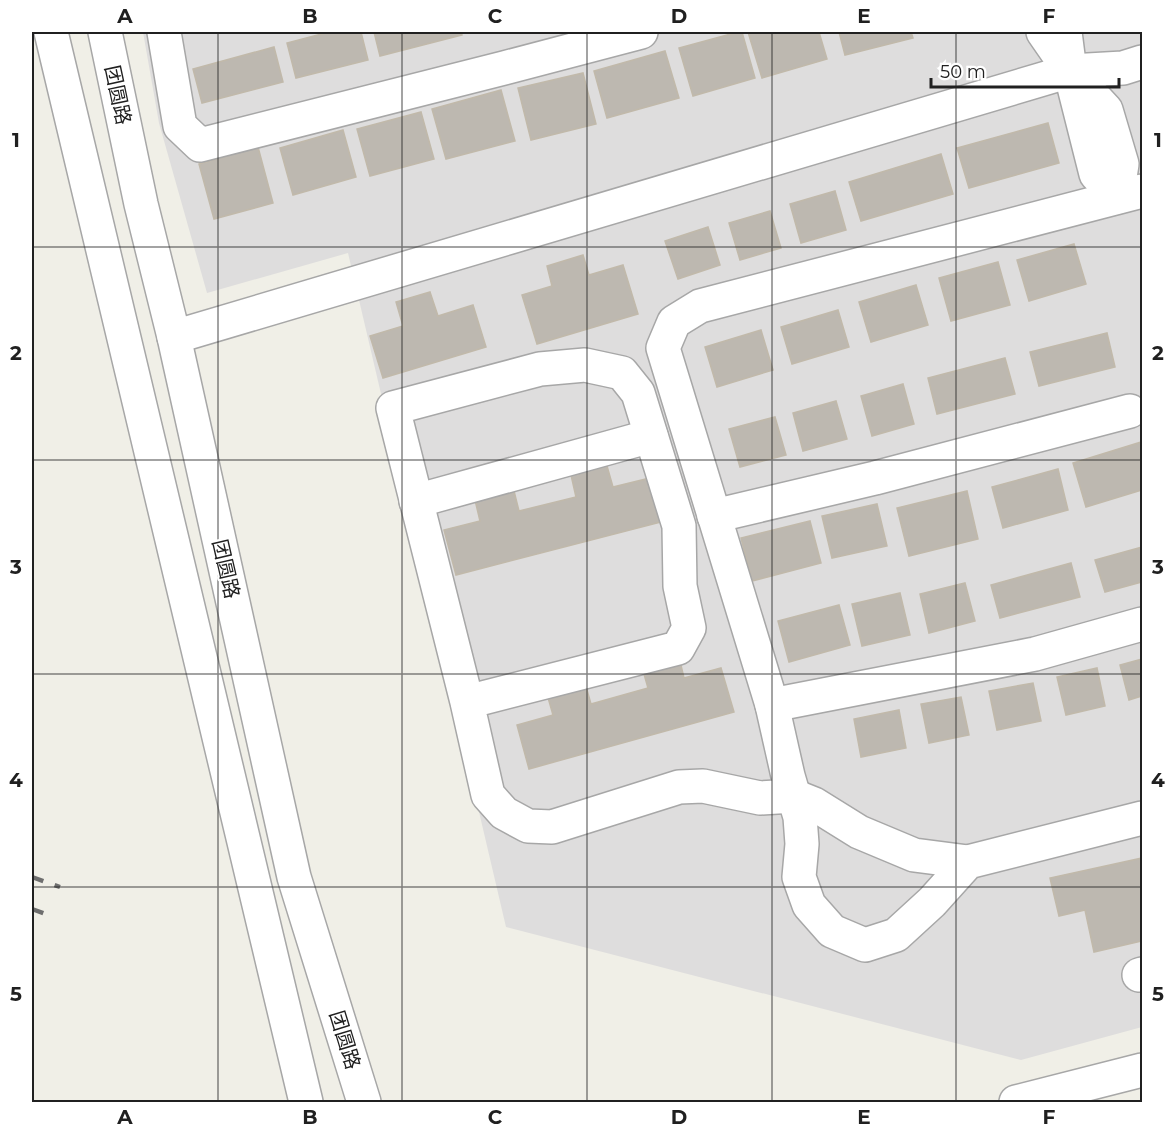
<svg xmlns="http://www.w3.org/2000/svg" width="1174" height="1134" viewBox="0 0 1174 1134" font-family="Montserrat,'Noto Sans SC',sans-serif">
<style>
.residential{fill:#dedddd}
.building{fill:#bdb8b0;stroke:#c1b9aa;stroke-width:1.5}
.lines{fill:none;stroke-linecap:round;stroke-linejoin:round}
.minor-casing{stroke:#a7a7a7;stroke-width:36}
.minor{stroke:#fff;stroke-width:33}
.rail{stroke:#6e6e6e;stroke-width:4.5;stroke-dasharray:12 12;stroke-linecap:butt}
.grid{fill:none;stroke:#202020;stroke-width:1.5;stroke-opacity:0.55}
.labels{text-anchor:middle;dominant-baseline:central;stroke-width:4.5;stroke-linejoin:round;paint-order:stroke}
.street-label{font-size:20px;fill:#202020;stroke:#fff}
.neatline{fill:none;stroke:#202020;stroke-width:2}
.grid-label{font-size:20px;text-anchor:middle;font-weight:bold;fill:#202020}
</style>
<rect width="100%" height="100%" fill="#f0efe7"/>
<path class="residential" d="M143,32H1142V1027L1021,1060L506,927L348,253L207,293L159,123Z"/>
<g class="building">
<path d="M329,32H361L368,60L296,78L287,43Z"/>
<path d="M374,32H461L462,35L380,56Z"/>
<path d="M738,32H742L755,78L693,96L679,48Z"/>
<path d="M748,32H819L827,59L762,78Z"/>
<path d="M839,32H911L913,38L845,55Z"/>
<path d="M274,47L283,82L202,103L193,69Z"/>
<path d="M665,51L679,98L607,118L594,71Z"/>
<path d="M583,73L596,124L531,140L518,88Z"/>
<path d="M501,90L515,141L446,159L432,109Z"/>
<path d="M421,112L434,159L370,176L357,129Z"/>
<path d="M1048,123L1059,163L969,188L957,148Z"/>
<path d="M343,130L356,177L293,195L280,148Z"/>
<path d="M258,147L273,203L214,219L199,164Z"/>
<path d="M941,154L953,194L861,221L849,182Z"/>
<path d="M835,191L846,230L801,243L790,204Z"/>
<path d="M770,211L781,248L740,260L729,223Z"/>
<path d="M708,227L720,265L678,279L665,241Z"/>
<path d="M1074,244L1086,284L1029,301L1017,260Z"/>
<path d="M583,255L589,275L623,265L638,314L537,344L522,295L552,286L547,266Z"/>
<path d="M998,262L1010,305L951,321L939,278Z"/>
<path d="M916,285L928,325L871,342L859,302Z"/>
<path d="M430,292L438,316L473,305L486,347L383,378L370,336L403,326L396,302Z"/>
<path d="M838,310L849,347L792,364L781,327Z"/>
<path d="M761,330L773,370L717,387L705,347Z"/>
<path d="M1107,333L1115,367L1039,386L1030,352Z"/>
<path d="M1005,358L1015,394L937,414L928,378Z"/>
<path d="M903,384L914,424L872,436L861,396Z"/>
<path d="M836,401L847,439L803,451L793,413Z"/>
<path d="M775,417L786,455L740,467L729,429Z"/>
<path d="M1141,442L1142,448V490L1086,507L1073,463Z"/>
<path d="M607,466L613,487L650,478L661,522L456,575L444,530L480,521L475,500L514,491L519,511L576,497L571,475Z"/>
<path d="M1058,469L1068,510L1003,528L992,487Z"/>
<path d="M967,491L978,539L909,556L897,508Z"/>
<path d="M877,504L887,546L832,558L822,516Z"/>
<path d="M810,521L821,563L752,581L741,538Z"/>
<path d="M1142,547V582L1105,592L1095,560Z"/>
<path d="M1071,563L1080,597L1000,618L991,585Z"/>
<path d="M965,583L975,621L929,633L920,594Z"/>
<path d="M900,593L910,635L862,646L852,604Z"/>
<path d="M839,605L850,645L789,662L778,621Z"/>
<path d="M679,657L684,678L721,668L734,712L529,769L517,725L553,715L547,694L585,683L591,704L648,688L642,667Z"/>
<path d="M1142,659V696L1129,700L1120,665Z"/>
<path d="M1097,668L1105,706L1066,715L1057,677Z"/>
<path d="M1033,683L1041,721L997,730L989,691Z"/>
<path d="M961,697L969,735L929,743L921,704Z"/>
<path d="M899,710L906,748L861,757L854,719Z"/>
<path d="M1142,858V941L1094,952L1085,910L1059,916L1050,878Z"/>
</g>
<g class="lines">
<g class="minor-casing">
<g id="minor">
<path d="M51,32L306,1102"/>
<path d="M105,32L141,204L174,337L294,877L364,1102"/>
<path d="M164,32L180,126L200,145L504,68L641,32"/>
<path d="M1043,32L1070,71L1106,110L1122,164L1117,197L1096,174L1070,71L1065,32"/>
<path d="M1142,191L700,306L674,322L663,348L772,705L788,776L800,817L802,844L799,877L809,905L832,931L865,945L896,935L932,902L968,862L1142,818"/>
<path d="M174,337L1070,71L1123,68L1142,62"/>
<path d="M416,501L651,436"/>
<path d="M714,516L875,478L1130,411"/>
<path d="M467,702L678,648L689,628L680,586L679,526L638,393L622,373L585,365L540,369L393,408L467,702L488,795L504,813L528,826L552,827L679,787L703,786L760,798L794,796L814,804L859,832L914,855L968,862"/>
<path d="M772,705L1035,654L1142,624"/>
<path d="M1139,975L1142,974"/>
<path d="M1016,1102L1142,1070"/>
</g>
</g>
<use href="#minor" class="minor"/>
<g class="rail">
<path d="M32,877L60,887"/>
<path d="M32,909L51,916"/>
</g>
</g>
<path class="grid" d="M218,32V1102M402,32V1102M587,32V1102M772,32V1102M956,32V1102M32,247H1142M32,460H1142M32,674H1142M32,887H1142"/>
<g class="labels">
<g class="street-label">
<text transform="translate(118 95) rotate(78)">团圆路</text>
<text transform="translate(226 569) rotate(77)">团圆路</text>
<text transform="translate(345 1040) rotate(73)">团圆路</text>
</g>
</g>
<rect width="1174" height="1134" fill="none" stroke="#ffffff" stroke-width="66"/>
<path d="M931 78v9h188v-9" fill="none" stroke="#202020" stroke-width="3"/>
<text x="940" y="78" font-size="18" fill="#202020" stroke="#ffffff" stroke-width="4.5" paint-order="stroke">50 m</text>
<rect x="33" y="33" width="1108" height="1068" class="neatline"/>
<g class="grid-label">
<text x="125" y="23">A</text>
<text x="310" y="23">B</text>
<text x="495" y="23">C</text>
<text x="679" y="23">D</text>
<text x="864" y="23">E</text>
<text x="1049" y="23">F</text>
<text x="16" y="147">1</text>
<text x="1158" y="147">1</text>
<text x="16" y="360">2</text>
<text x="1158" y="360">2</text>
<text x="16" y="574">3</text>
<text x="1158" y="574">3</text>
<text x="16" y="787">4</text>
<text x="1158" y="787">4</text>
<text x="16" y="1001">5</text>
<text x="1158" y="1001">5</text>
<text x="125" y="1124">A</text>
<text x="310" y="1124">B</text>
<text x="495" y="1124">C</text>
<text x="679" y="1124">D</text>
<text x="864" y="1124">E</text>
<text x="1049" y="1124">F</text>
</g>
</svg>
